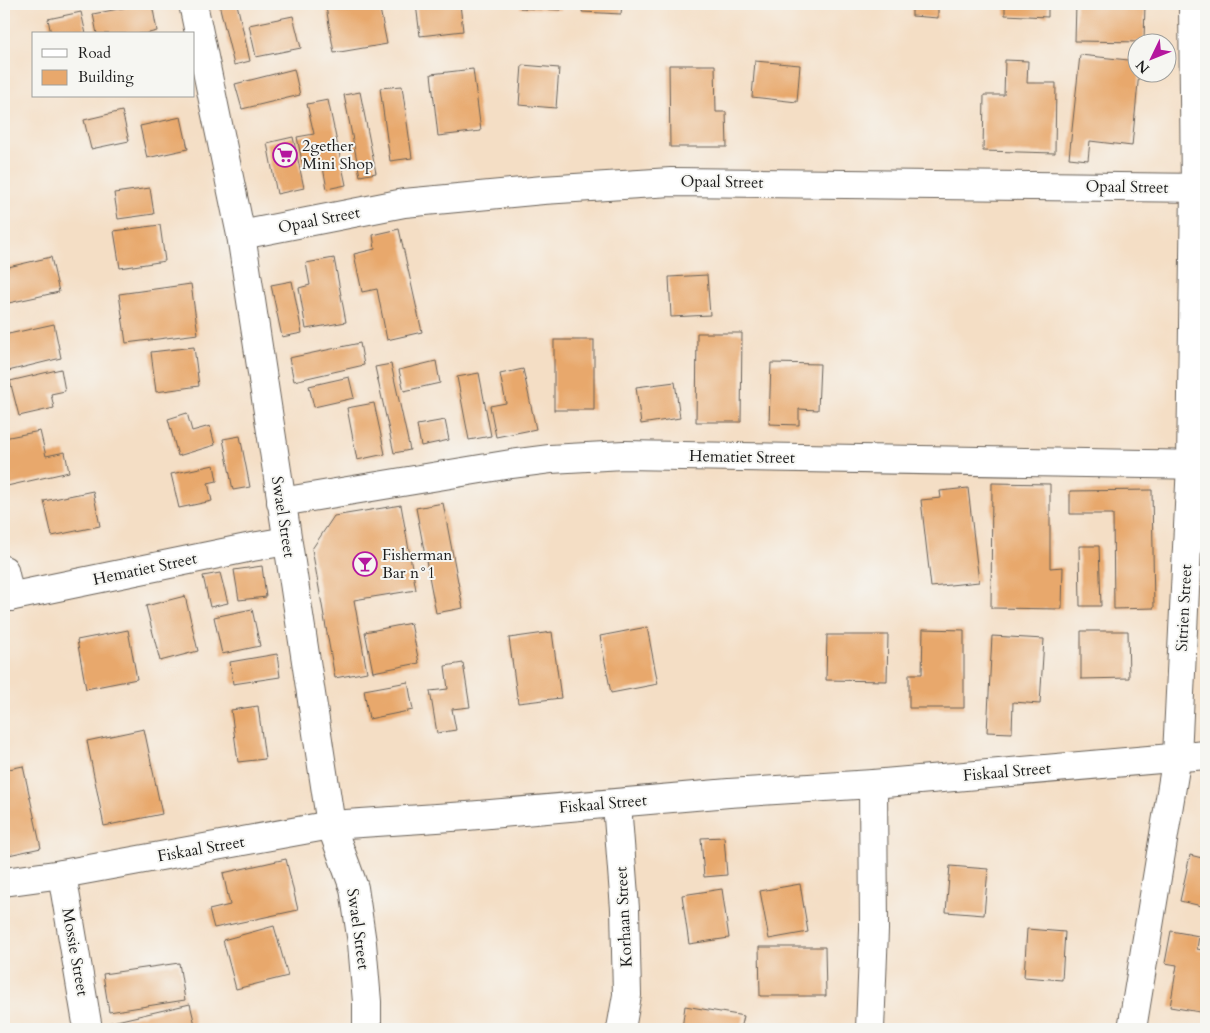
<svg xmlns="http://www.w3.org/2000/svg" width="1210" height="1033" viewBox="0 0 1210 1033" font-family="Cardo,serif">
<style>
.building{fill:#e8a86c}
.lines{fill:none;stroke-linecap:round;stroke-linejoin:round}
.street-casing{stroke:#686057;stroke-width:30}
.street{stroke:#fff;stroke-width:28}
.labels{text-anchor:middle;dominant-baseline:central;stroke-width:4;stroke-linejoin:round;paint-order:stroke}
.poi-label{font-size:16px;fill:#1c1c1c;stroke:#f6f6f2;text-anchor:start}
.street-label{font-size:16px;fill:#1c1c1c;stroke:#f6f6f2}
</style>
<rect width="100%" height="100%" fill="#f6f6f2"/>
<filter id="ink" filterUnits="userSpaceOnUse"><feTurbulence type="fractalNoise" baseFrequency=".02" numOctaves="2"/><feDisplacementMap in="SourceGraphic" scale="10" xChannelSelector="R" yChannelSelector="G"/><feConvolveMatrix kernelMatrix="1 2 1 2 8 2 1 2 1" color-interpolation-filters="sRGB"/></filter>
<filter id="wash" filterUnits="userSpaceOnUse"><feTurbulence type="fractalNoise" baseFrequency=".0096" numOctaves="4" result="noise"/><feDisplacementMap in="SourceGraphic" scale="20" xChannelSelector="R" yChannelSelector="G"/><feGaussianBlur stdDeviation="1.12" result="paint"/><feColorMatrix in="noise" values="0 0 0 0 0 0 0 0 0 0 0 0 0 0 0 0 0 1.4 0 .05"/><feComposite in="paint" operator="in"/></filter>
<g filter="url(#wash)">
<rect width="100%" height="100%" fill="#f4dec5"/>
<g id="blocks">
<g class="building">
<path d="M143,4H152L157,31L145,34H97L93,14Z"/>
<path d="M219,4H237L250,61L234,65Z"/>
<path d="M347,4H379L387,44L334,53L326,7Z"/>
<path d="M416,4H460L463,31L420,36Z"/>
<path d="M520,4H561V10L520,8Z"/>
<path d="M583,4H622L621,14L582,12Z"/>
<path d="M912,4H938V18L912,16Z"/>
<path d="M1005,4H1048V17L1005,15Z"/>
<path d="M1076,4H1145L1144,42L1075,41Z"/>
<path d="M81,12L86,34H51L48,19Z"/>
<path d="M293,16L301,48L256,57L249,25Z"/>
<path d="M1080,55L1138,61V72H1139L1132,146L1090,141L1088,160L1069,158Z"/>
<path d="M1005,60L1028,61L1027,83H1056L1055,153L983,151L984,95H1004Z"/>
<path d="M755,61L800,65L797,102L752,97Z"/>
<path d="M522,65L559,68L556,108L519,105Z"/>
<path d="M669,65H715L716,112H726L727,147H670Z"/>
<path d="M294,69L300,95L242,109L235,84Z"/>
<path d="M473,69L481,131L438,136L431,74Z"/>
<path d="M402,86L412,158L390,161L380,88Z"/>
<path d="M360,92L376,173L360,176L344,95Z"/>
<path d="M328,100L346,185L327,189L322,162L303,166L297,137L314,134L307,104Z"/>
<path d="M122,111L129,141L91,149L84,120Z"/>
<path d="M181,117L188,149L147,158L140,126Z"/>
<path d="M293,137L304,188L277,194L267,143Z"/>
<path d="M150,188L154,214L118,219L114,193Z"/>
<path d="M160,225L165,261L120,268L114,231Z"/>
<path d="M399,229L422,332L387,340L377,289L362,292L354,254L375,249L373,235Z"/>
<path d="M51,257L59,292L4,304V268Z"/>
<path d="M334,258L346,322L306,329L299,288L310,285L306,263Z"/>
<path d="M707,275L710,315L671,317L669,277Z"/>
<path d="M292,281L302,333L282,337L271,285Z"/>
<path d="M191,284L198,334L126,343L119,294Z"/>
<path d="M54,324L61,358L4,372V335Z"/>
<path d="M697,333H742L741,422H696Z"/>
<rect x="554" y="340" width="40" height="70"/>
<path d="M360,343L364,365L294,381L289,358Z"/>
<path d="M194,347L199,386L156,392L151,352Z"/>
<path d="M436,361L440,383L404,391L399,370Z"/>
<path d="M771,363L820,364L818,410L799,409V425L769,424Z"/>
<path d="M391,364L410,450L394,453L375,367Z"/>
<path d="M61,369L65,391L51,394L54,408L19,416L10,381Z"/>
<path d="M523,369L536,429L496,437L490,406L506,403L500,374Z"/>
<path d="M479,373L491,436L469,440L457,377Z"/>
<path d="M349,377L354,398L314,407L309,386Z"/>
<path d="M675,382L680,418L641,424L636,387Z"/>
<path d="M374,403L385,454L357,460L347,408Z"/>
<path d="M187,413L192,431L210,426L215,445L178,456L168,419Z"/>
<path d="M445,420L449,440L421,446L417,425Z"/>
<path d="M40,431L46,456L65,452L69,472L7,486L4,468V438Z"/>
<path d="M240,436L250,487L233,490L223,439Z"/>
<path d="M214,465L217,481L208,483L212,501L179,508L171,474Z"/>
<path d="M992,483L1050,484V568L1063,567L1062,609L991,608Z"/>
<path d="M968,488L979,582L931,587L921,500L941,498L940,491Z"/>
<path d="M1152,490L1154,608L1114,609L1113,514H1070V491Z"/>
<path d="M93,491L100,526L52,536L44,501Z"/>
<path d="M443,503L463,608L436,613L416,508Z"/>
<path d="M401,505L416,590L354,600L367,672L335,678L312,549L334,516Z"/>
<path d="M1079,546H1099L1101,606H1080Z"/>
<path d="M262,566L266,597L239,600L234,570Z"/>
<path d="M220,573L228,603L210,607L203,576Z"/>
<path d="M185,596L198,651L160,661L146,606Z"/>
<path d="M252,609L260,646L222,654L214,617Z"/>
<path d="M411,623L419,663L373,672L365,632Z"/>
<path d="M647,627L658,684L611,693L600,636Z"/>
<path d="M923,629L964,630V708H909V674H922Z"/>
<path d="M128,630L137,679L86,689L77,640Z"/>
<path d="M1081,631H1128L1129,678L1081,679Z"/>
<path d="M552,632L561,698L518,703L509,638Z"/>
<path d="M827,635H888L887,681L826,680Z"/>
<path d="M992,636L1044,639L1040,704L1013,702L1012,733L987,732Z"/>
<path d="M277,654L280,677L233,684L230,662Z"/>
<path d="M463,663L470,707L452,709L456,730L437,733L430,691L448,689L445,666Z"/>
<path d="M408,682L413,710L369,719L364,690Z"/>
<path d="M258,706L265,759L238,762L231,710Z"/>
<path d="M144,729L162,814L104,826L87,741Z"/>
<path d="M23,766L41,848L4,856V770Z"/>
<path d="M724,837L727,875L704,877L701,838Z"/>
<path d="M1190,855L1206,859V907L1180,901Z"/>
<path d="M286,859L298,910L214,928L209,910L230,905L223,873Z"/>
<path d="M950,866L988,869L984,915L946,912Z"/>
<path d="M800,884L808,932L769,939L760,891Z"/>
<path d="M722,889L729,938L689,944L682,895Z"/>
<path d="M274,926L288,976L236,989L223,940Z"/>
<path d="M1027,929L1065,932L1062,980L1024,977Z"/>
<path d="M1171,931L1199,936L1197,949L1206,951V1013L1170,1007L1177,965L1165,963Z"/>
<path d="M759,947H825L826,996H760Z"/>
<path d="M179,963L185,1000L109,1012L103,974Z"/>
<path d="M190,1004L196,1029H110L108,1023Z"/>
<path d="M685,1006L744,1016L741,1029H682Z"/>
</g>
</g>
</g>
<g filter="url(#ink)">
<use href="#blocks" fill-opacity="0" stroke="#686057" stroke-width="1"/>
<g class="lines">
<g class="street-casing">
<g id="street">
<path d="M193,4L241,235L331,825L354,888L362,943L367,1002V1029"/>
<path d="M241,235L404,203L543,190L671,182L1206,188"/>
<path d="M281,502L511,464L550,459L624,455L1206,465"/>
<path d="M4,570L10,597"/>
<path d="M4,598L252,547L287,541"/>
<path d="M617,804L625,909L627,995L621,1029"/>
<path d="M62,874L88,1029"/>
<path d="M4,882L62,874L331,825L467,816L729,793L873,784L1206,755"/>
<path d="M870,1029L874,930L873,784"/>
<path d="M1132,1029L1177,756L1191,464L1195,188L1193,4"/>
</g>
</g>
<use href="#street" class="street"/>
</g>
</g>
<defs>
<g id="supermarket-ring" transform="scale(1.25)"><circle r="9.5" fill="#f6f6f2" stroke="#b5179e" stroke-width="1.5"/><path d="M-6-5.5h2.5l.6 2H6L4.5 2H-2.5L-4.4-4H-6ZM-1.5 3.2a1.3 1.3 0 1 0 .1 0ZM3 3.2a1.3 1.3 0 1 0 .1 0Z" fill="#b5179e"/></g>
<g id="bar-ring" transform="scale(1.25)"><circle r="9.5" fill="#f6f6f2" stroke="#b5179e" stroke-width="1.5"/><path d="M-6-5H6L.8 .8V4.5H3.5V6h-7V4.5H-.8V.8Z" fill="#b5179e"/></g>
</defs>
<g fill-rule="evenodd">
<use href="#supermarket-ring" x="285" y="155"/>
<use href="#bar-ring" x="365" y="564"/>
</g>
<g class="labels">
<g class="poi-label">
<text x="302" y="146">2gether<tspan x="302" dy="18">Mini Shop</tspan></text>
<text x="382" y="555">Fisherman<tspan x="382" dy="18">Bar n°1</tspan></text>
</g>
<g class="street-label">
<text transform="translate(722 182) rotate(1)">Opaal Street</text>
<text transform="translate(1127 187) rotate(1)">Opaal Street</text>
<text transform="translate(319 220) rotate(-11)">Opaal Street</text>
<text transform="translate(742 457) rotate(1)">Hematiet Street</text>
<text transform="translate(283 517) rotate(81)">Swael Street</text>
<text transform="translate(145 569) rotate(-12)">Hematiet Street</text>
<text transform="translate(1184 608) rotate(-87)">Sitrien Street</text>
<text transform="translate(1007 772) rotate(-5)">Fiskaal Street</text>
<text transform="translate(603 804) rotate(-5)">Fiskaal Street</text>
<text transform="translate(201 849) rotate(-10)">Fiskaal Street</text>
<text transform="translate(624 917) rotate(-93)">Korhaan Street</text>
<text transform="translate(358 929) rotate(82)">Swael Street</text>
<text transform="translate(75 952) rotate(80)">Mossie Street</text>
</g>
</g>
<rect width="1210" height="1033" fill="none" stroke="#f6f6f2" stroke-width="20"/>
<rect x="32" y="32" width="162" height="65" fill="#f6f6f2" stroke="#9f9f9c"/>
<rect x="42" y="49" width="25" height="8" fill="#ffffff" stroke="#9f9f9c"/>
<text x="78" y="58" font-size="15" fill="#1c1c1c">Road</text>
<rect x="42" y="70" width="25" height="15" fill="#e8a86c" stroke="#9f9f9c"/>
<text x="78" y="82" font-size="15" fill="#1c1c1c">Building</text>
<g transform="translate(1152 58) rotate(227)"><circle r="24" fill="#f6f6f2" stroke="#9f9f9c"/>
<path d="M0-4L9 19L0 12L-9 19Z" fill="#b5179e"/>
<text y="-8" font-size="14" font-weight="bold" text-anchor="middle" fill="#1c1c1c">N</text>
</g>
</svg>
